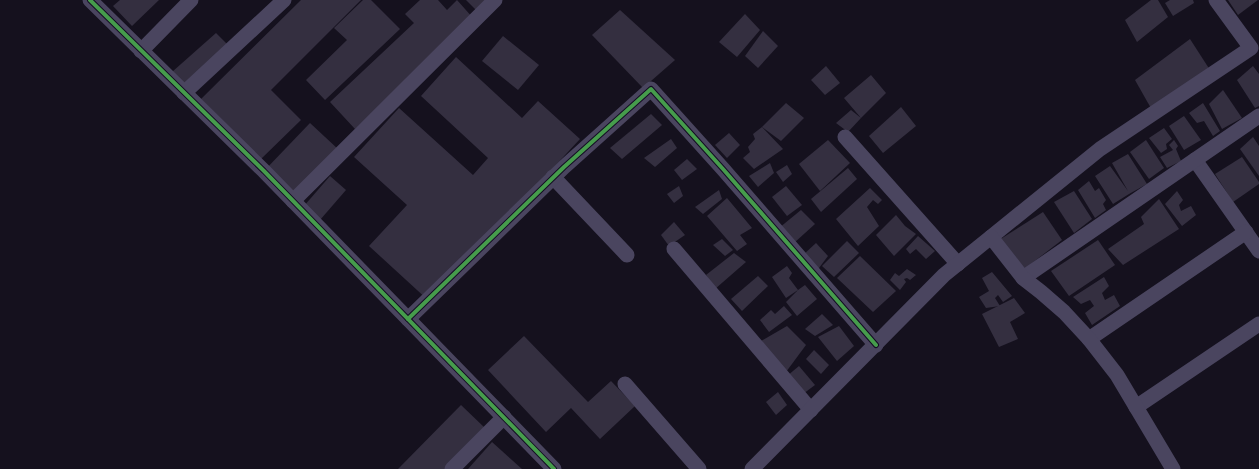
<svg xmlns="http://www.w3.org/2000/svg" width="1259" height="469" viewBox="0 0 1259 469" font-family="Signika,sans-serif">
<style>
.building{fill:#342f40}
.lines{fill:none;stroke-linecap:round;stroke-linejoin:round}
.street{stroke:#4a455f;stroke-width:15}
.cycleway-casing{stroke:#130c23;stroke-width:6}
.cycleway{stroke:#469c4c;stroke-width:4}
</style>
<rect width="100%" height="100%" fill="#15111e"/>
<g class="building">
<path d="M120,0H159L132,26L113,6Z"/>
<path d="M301,0H361L271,90L301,120L261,159L201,99Z"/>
<path d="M363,0H371L400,29L325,100L306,80L347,40L334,28Z"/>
<path d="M420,0H438L447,10L457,0L473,18L355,129L330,102L414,23L405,14Z"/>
<path d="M466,0H489L477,11Z"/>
<path d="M1151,0H1158L1168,17L1137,42L1125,20Z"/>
<path d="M1170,0H1193L1194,3L1173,16L1165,3Z"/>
<path d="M1228,0H1258L1238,15Z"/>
<path d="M620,10L675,60L643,88L592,35Z"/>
<path d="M745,14L760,30L737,57L719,42Z"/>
<path d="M763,31L778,46L758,68L745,56Z"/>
<path d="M216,33L228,45L183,85L172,72Z"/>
<path d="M503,36L539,65L518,90L482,61Z"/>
<path d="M1190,39L1210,70L1152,110L1135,80Z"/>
<path d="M456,57L522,118L538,101L580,139L429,301L369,246L407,205L354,157L399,108L473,175L488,158L421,96Z"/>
<path d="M826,66L840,83L825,95L811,80Z"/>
<path d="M1253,66L1259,74V106L1255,108L1237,80Z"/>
<path d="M871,75L886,93L861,118L848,132L836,123L851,110L861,118L844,98Z"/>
<path d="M1223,90L1242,118L1222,129L1209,104Z"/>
<path d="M786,103L804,118L781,141L762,127Z"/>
<path d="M1203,103L1220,131L1213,136L1204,121L1197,123L1189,113Z"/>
<path d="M901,107L916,126L883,153L869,136Z"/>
<path d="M651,114L662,125L622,159L610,148Z"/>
<path d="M1184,116L1201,140L1184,150L1169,126Z"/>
<path d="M310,123L339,150L293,198L264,171Z"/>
<path d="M762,127L783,149L754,169L743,158L750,152L748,147L755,139L753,134Z"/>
<path d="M1164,128L1172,139L1166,144L1167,149L1161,153L1149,138Z"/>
<path d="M729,133L740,145L727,158L715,145Z"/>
<path d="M1253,137L1259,146V176L1240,149Z"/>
<path d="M671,139L677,148L655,167L644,158Z"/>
<path d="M828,140L850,163L820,191L799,164Z"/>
<path d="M1146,140L1164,168L1149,179L1130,152Z"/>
<path d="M1174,140L1178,146L1176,149L1181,161L1167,168L1160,157L1173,150L1169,145Z"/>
<path d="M1128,154L1147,184L1129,194L1113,204L1095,176L1110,166L1128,191L1112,163Z"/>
<path d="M1242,157L1259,182V184L1233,202L1215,174Z"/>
<path d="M687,159L697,169L682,180L674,170Z"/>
<path d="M770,163L774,173L758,187L749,176Z"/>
<path d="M787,165L792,174L783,182L776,172Z"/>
<path d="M848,168L857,179L821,212L811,199Z"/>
<path d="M330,176L346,190L320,220L304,206Z"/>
<path d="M1089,181L1095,191L1099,188L1106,200L1103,204L1106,210L1095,218L1078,190Z"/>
<path d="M679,186L683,196L674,203L667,194Z"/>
<path d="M786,186L802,205L787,216L772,197Z"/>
<path d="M870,188L882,200L878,204L873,200L867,207L879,226L858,246L836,219Z"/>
<path d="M719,190L722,199L703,214L695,207Z"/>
<path d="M1074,191L1092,219L1074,233L1054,202Z"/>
<path d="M1177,191L1183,200L1179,205L1181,211L1191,206L1196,215L1182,226L1165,204Z"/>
<path d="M727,198L752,228L740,235L747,244L737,251L707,216Z"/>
<path d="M1159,199L1179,229L1123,265L1108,249L1144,224L1141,217Z"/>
<path d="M801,210L815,224L794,243L779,228Z"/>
<path d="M1043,212L1062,240L1023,270L999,240Z"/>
<path d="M896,215L905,226L916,234L894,256L876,235Z"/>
<path d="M674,222L685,235L669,246L661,235Z"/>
<path d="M918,236L935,251L926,259L916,249L910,254L906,249Z"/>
<path d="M722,239L733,250L725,256L713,245Z"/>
<path d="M1098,240L1115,265L1069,296L1051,271Z"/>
<path d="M847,241L859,253L834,277L822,266Z"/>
<path d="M816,243L828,256L816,272L803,255Z"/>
<path d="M734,253L746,262L715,289L706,275Z"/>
<path d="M860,256L896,291L873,312L837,278Z"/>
<path d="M787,266L792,273L789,278L798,290L805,285L817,299L797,316L786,302L798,290L786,298L772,277Z"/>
<path d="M907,269L916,275L910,280L907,278L904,279L906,282L900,290L890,280L895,273L899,276Z"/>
<path d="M992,272L1012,296L1003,302L998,295L995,298L1000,306L986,308L979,297L989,291L982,278Z"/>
<path d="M758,276L768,286L742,311L731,299Z"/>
<path d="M1104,277L1109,286L1102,293L1105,300L1114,295L1120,306L1092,325L1085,313L1094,306L1090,300L1081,304L1073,297Z"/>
<path d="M1014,298L1025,313L1010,322L1018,339L999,347L982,314Z"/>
<path d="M784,306L792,315L769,332L760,320L771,310L775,314Z"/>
<path d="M822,314L833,325L815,336L805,329Z"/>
<path d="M787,326L806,345L786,372L761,341Z"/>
<path d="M839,326L854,346L837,361L818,337Z"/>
<path d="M524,336L588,402L611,381L635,406L600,439L571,408L546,432L488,370Z"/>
<path d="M814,350L829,365L821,374L806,359Z"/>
<path d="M799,366L815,385L803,394L787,376Z"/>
<path d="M778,392L787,405L776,415L766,402Z"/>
<path d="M461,405L486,429L447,469H398Z"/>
<path d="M492,442L522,469H468Z"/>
</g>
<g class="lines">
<g class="street">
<path d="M90,0L264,171L554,469"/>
<path d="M141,51L191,0"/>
<path d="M184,93L284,0"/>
<path d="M845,137L958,264"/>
<path d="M1195,160L1259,251"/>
<path d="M553,177L627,255"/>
<path d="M293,201L495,0"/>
<path d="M991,237L1100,149L1251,48L1216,0"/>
<path d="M674,249L811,410"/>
<path d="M1023,278L1259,116"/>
<path d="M408,319L564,167L651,89L723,169L876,345"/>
<path d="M1089,339L1246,232"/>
<path d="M625,384L699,469"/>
<path d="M1136,407L1259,324"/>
<path d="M452,469L504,417"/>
<path d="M752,469L944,275L991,237L1023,278L1041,292L1064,312L1089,339L1117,375L1173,469"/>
</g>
<g class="cycleway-casing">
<g id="cycleway">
<path d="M90,0L264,171L554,469"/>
<path d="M408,319L564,167L651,89L723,169L876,345"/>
</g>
</g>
<use href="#cycleway" class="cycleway"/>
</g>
</svg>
